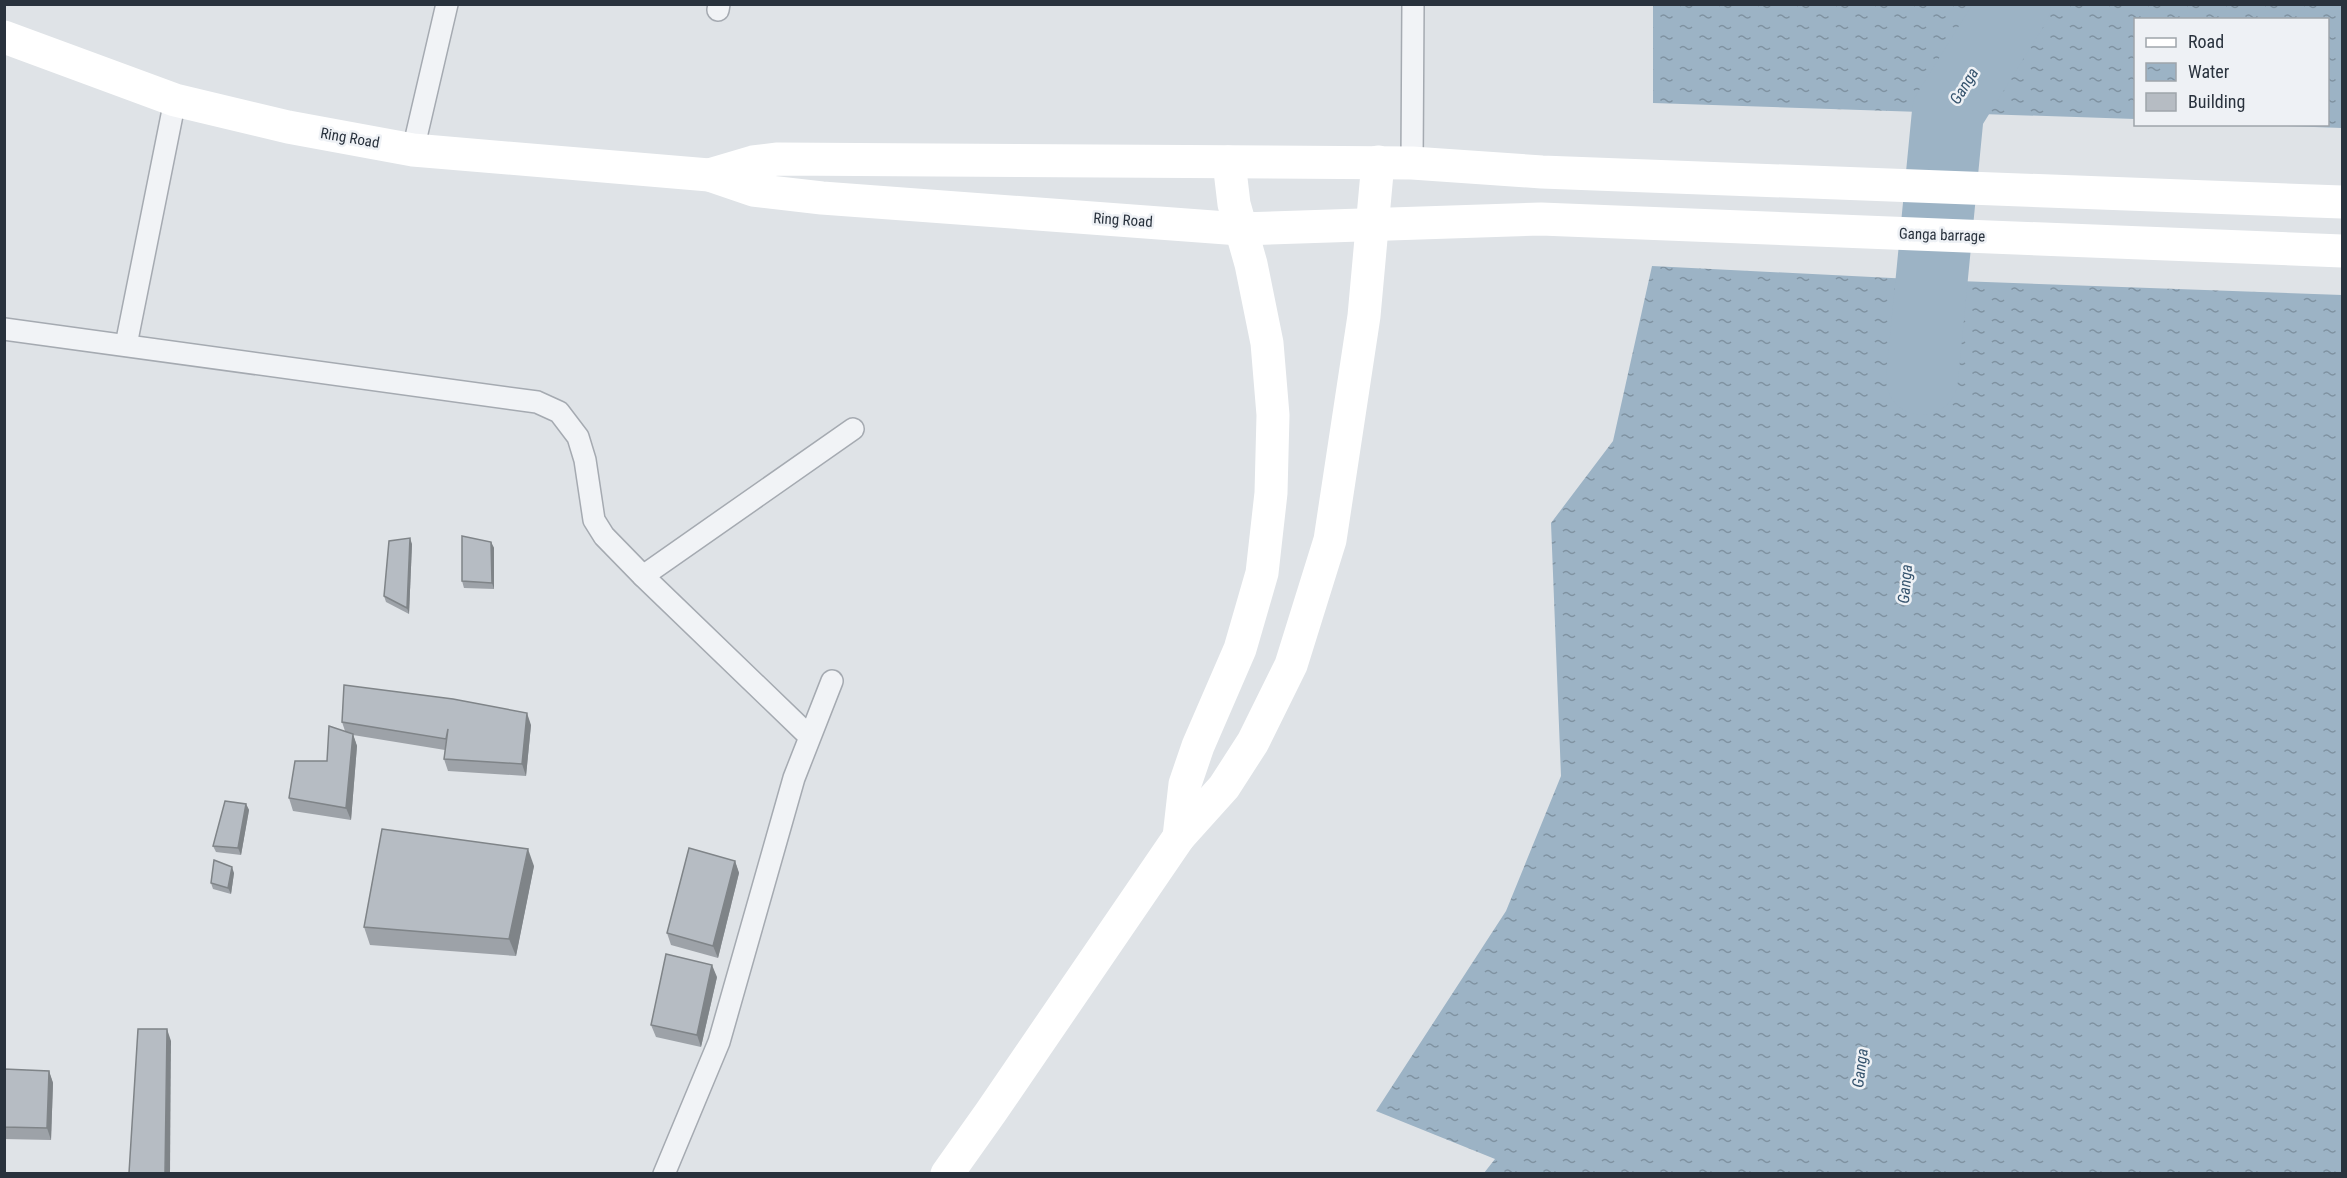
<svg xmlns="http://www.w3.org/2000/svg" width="2347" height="1178" viewBox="0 0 2347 1178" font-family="'Roboto Condensed',sans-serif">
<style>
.water{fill:url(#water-ripples)}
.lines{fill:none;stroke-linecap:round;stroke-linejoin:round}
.river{stroke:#9cb3c5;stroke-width:72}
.lane-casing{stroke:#a5aab1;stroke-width:24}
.lane{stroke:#f1f3f6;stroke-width:21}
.secondary{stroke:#fff;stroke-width:33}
.wall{fill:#9da2a8}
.shaded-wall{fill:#7f8488}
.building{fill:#b6bcc3;stroke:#7f8488;stroke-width:1.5}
.labels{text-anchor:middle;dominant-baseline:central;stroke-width:5;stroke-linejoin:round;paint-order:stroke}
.street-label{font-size:15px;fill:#29323d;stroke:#eef1f5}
.water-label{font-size:16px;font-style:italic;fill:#36546e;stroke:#eef1f5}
</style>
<defs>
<pattern id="water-ripples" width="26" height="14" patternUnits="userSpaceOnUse" patternTransform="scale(1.5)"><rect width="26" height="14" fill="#9cb3c5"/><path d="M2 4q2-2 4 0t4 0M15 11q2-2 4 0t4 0" fill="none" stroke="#7f92a1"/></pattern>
</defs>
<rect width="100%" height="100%" fill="#dfe3e7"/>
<g class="water">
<path d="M1653,5H2342V128L2261,125L2328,124V20H2136L2135,119L1653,103Z"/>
<path d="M1652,266L1931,280L2342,295V1173H1484L1495,1159L1376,1111L1506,911L1561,776L1551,523L1613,441Z"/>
</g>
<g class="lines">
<path class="river" d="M1922,379L1948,112L2015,4"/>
<g class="lane-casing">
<g id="lane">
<path d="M718,10L719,4"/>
<path d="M413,150L447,4"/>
<path d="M1412,163L1413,4"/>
<path d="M4,329L537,402L559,412L578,437L585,460L594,520L604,536L643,576L809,736"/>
<path d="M126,345L175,100"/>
<path d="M643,576L853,429"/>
<path d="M664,1174L719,1042L794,778L832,681"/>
</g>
</g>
<use href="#lane" class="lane"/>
<g class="secondary">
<path d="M4,37L175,100L288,127L413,150L709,175L753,190L822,198L1240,229L1541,219L2342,251"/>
<path d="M709,175L753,162L778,159L1412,163L1542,172L2342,202"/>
<path d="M1179,837L1185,784L1198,746L1240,649L1262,573L1271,493L1273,415L1267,343L1251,264L1234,204L1229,162"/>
<path d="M947,1174L991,1112L1179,837L1224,787L1253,742L1291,665L1330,540L1364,316L1378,162"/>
</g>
</g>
<g class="wall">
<path d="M491,542L494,548V589L464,588L462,581Z"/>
<path d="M412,544L409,614L386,602L384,596Z"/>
<path d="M342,722L531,725L526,776L448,771L444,759L445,750L353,735L357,746L351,820L293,811L289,798L327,761L345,731Z"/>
<path d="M246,804L249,810L241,855L216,852L213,846Z"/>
<path d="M735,861L739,873L718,958L671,945L667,933Z"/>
<path d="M534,866L516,956L370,945L364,927Z"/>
<path d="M234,873L231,894L213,889L211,883Z"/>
<path d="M717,977L701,1047L656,1037L651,1025Z"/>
<path d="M4,1069L49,1071L53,1083L51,1140L4,1139Z"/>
</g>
<g class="shaded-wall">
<path d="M410,538L412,544L409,614L407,608Z"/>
<path d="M491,542L494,548V589L492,583Z"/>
<path d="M527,713L531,725L526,776L522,764Z"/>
<path d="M353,734L357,746L351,820L346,808Z"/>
<path d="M246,804L249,810L241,855L238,848Z"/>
<path d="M528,849L534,866L516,956L509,939Z"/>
<path d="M735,861L739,873L718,958L713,946Z"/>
<path d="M232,867L234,873L231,894L228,888Z"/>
<path d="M712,965L717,977L701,1047L697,1035Z"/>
<path d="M167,1029L171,1041L170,1173H165Z"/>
<path d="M49,1071L53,1083L51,1140L47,1128Z"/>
</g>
<g class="building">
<path d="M462,536L491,542L492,583L462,581Z"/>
<path d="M410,538L407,608L384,596L389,541Z"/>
<path d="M344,685L453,699L527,713L522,764L444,759L448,729L446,739L342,722Z"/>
<path d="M329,726L353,734L346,808L289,798L295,761H327Z"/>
<path d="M225,801L246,804L238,848L213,846Z"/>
<path d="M382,829L528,849L509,939L364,927Z"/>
<path d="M689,848L735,861L713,946L667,933Z"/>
<path d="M214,860L232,867L228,888L211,883Z"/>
<path d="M666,954L712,965L697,1035L651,1025Z"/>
<path d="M138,1029H167L165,1173H129Z"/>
<path d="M4,1069L49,1071L47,1128L4,1127Z"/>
</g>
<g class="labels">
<g class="street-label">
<text transform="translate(350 138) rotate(10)">Ring Road</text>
<text transform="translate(1123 220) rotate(4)">Ring Road</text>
<text transform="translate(1942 235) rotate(2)">Ganga barrage</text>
</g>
<g class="water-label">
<text transform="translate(1964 86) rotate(-58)">Ganga</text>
<text transform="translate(1905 584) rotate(-85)">Ganga</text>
<text transform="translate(1860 1068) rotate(-83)">Ganga</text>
</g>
</g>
<rect width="2347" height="1178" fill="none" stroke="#29323d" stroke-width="12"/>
<rect x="2134" y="18" width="195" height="108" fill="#eef1f5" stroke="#9fa5ab" stroke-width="1.5"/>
<rect x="2146" y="38" width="30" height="9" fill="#ffffff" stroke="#9fa5ab" stroke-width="1.5"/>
<text x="2188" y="48" font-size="18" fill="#29323d">Road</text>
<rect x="2146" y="63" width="30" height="18" fill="url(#water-ripples)" stroke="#9fa5ab" stroke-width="1.5"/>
<text x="2188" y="78" font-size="18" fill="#29323d">Water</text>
<rect x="2146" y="93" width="30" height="18" fill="#b6bcc3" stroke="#9fa5ab" stroke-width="1.5"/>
<text x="2188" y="108" font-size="18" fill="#29323d">Building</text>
</svg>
